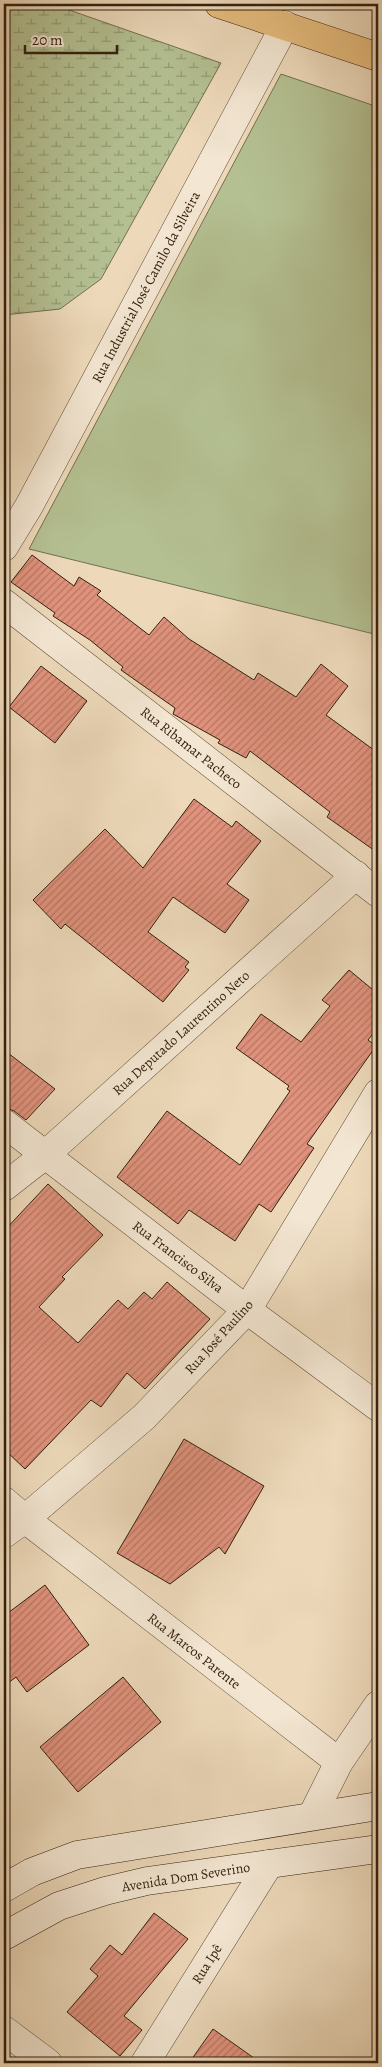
<svg xmlns="http://www.w3.org/2000/svg" width="382" height="2067" viewBox="0 0 382 2067" font-family="Alegreya,serif">
<style>
.grass{fill:#b4c092;stroke:#737050}
.wetland{fill:url(#wetland-marsh);stroke:#737050}
.building{fill:url(#building-hatch);stroke:#32210e}
.lines{fill:none;stroke-linecap:round;stroke-linejoin:round}
.minor-casing{stroke:#614f39;stroke-width:29}
.secondary-casing{stroke:#32210e;stroke-width:29}
.primary-casing{stroke:#32210e;stroke-width:29}
.minor{stroke:#f3e6d2;stroke-width:28}
.secondary{stroke:#f3e6d2;stroke-width:28}
.primary{stroke:#e6bc7d;stroke-width:28}
.labels{text-anchor:middle;dominant-baseline:central;stroke-width:4.5;stroke-linejoin:round;paint-order:stroke}
.street-label{font-size:14px;fill:#32210e;stroke:#f3e6d2}
</style>
<defs>
<pattern id="wetland-marsh" width="20" height="14" patternUnits="userSpaceOnUse" patternTransform="scale(1.25)"><rect width="20" height="14" fill="#b4c092"/><path d="M1 5h8M5 5V1M11 12h8M15 12V8" fill="none" stroke="#939c76"/></pattern>
<pattern id="building-hatch" width="6" height="6" patternUnits="userSpaceOnUse" patternTransform="scale(1.25)"><rect width="6" height="6" fill="#e1927d"/><path d="M-1 1l2-2M0 6l6-6M5 7l2-2" fill="none" stroke="#b77765"/></pattern>
</defs>
<rect width="100%" height="100%" fill="#edd9ba"/>
<filter id="stains"><feTurbulence type="fractalNoise" baseFrequency=".004" numOctaves="4"/><feColorMatrix values="0 0 0 0 .2 0 0 0 0 .09 0 0 0 0 .02 0 0 0 .5 -.17"/></filter>
<radialGradient id="worn" r=".72"><stop offset=".6" stop-color="#630" stop-opacity="0"/><stop offset="1" stop-color="#630" stop-opacity=".3"/></radialGradient>
<path class="grass" d="M281,74L378,107V635L29,549Z"/>
<path class="wetland" d="M4,4H52L221,63L101,279L60,309L4,315Z"/>
<g class="building">
<path d="M32,555L74,586L79,577L101,591L97,595L149,635L164,617L189,639L254,680L258,673L296,697L321,664L348,686L326,715L378,753V853L327,817L330,812L250,751L246,758L218,743L220,740L173,714L175,708L121,670L123,667L90,640L53,616L55,613L11,582Z"/>
<path d="M41,666L87,701L55,743L9,707Z"/>
<path d="M194,799L232,827L236,821L261,841L227,884L249,900L225,933L173,897L148,932L189,962L185,967L189,970L163,1002L65,924L61,929L33,900L105,829L143,868Z"/>
<path d="M349,970L378,994V1027L368,1040L376,1046L307,1144L314,1148L271,1212L259,1204L235,1241L189,1210L178,1224L117,1177L167,1111L240,1165L290,1091L287,1089L289,1086L236,1048L261,1014L301,1042L330,1006L322,1000Z"/>
<path d="M4,1050L55,1089L26,1120L14,1111L4,1107Z"/>
<path d="M48,1184L103,1235L62,1277L65,1279L39,1307L78,1343L118,1300L128,1309L144,1292L152,1299L167,1282L210,1319L145,1389L127,1373L101,1407L91,1400L25,1469L4,1449V1231Z"/>
<path d="M184,1439L264,1486L225,1554L219,1547L170,1584L117,1553Z"/>
<path d="M45,1585L89,1645L27,1692L16,1677L4,1686V1616Z"/>
<path d="M123,1677L161,1722L78,1792L40,1747Z"/>
<path d="M154,1913L188,1939L124,2016L142,2030L120,2056L67,2012L98,1976L90,1969L110,1945L122,1955Z"/>
<path d="M213,2029L261,2063H189Z"/>
</g>
<g class="lines">
<g class="minor-casing">
<g id="minor">
<path d="M4,547L29,506L285,25"/>
<path d="M4,603L378,893"/>
<path d="M4,1123L247,1310L378,1407"/>
<path d="M4,1187L45,1155L356,875"/>
<path d="M4,1501L25,1519L339,1762"/>
<path d="M4,1534L25,1519L144,1417L247,1310L378,1093"/>
<path d="M312,1816L339,1762L378,1705"/>
<path d="M4,2030L48,2063"/>
<path d="M145,2063L269,1864"/>
</g>
</g>
<g class="secondary-casing">
<g id="secondary">
<path d="M4,1888L32,1872L77,1855L378,1806"/>
<path d="M4,1936L59,1906L105,1891L147,1881L378,1849"/>
</g>
</g>
<g class="primary-casing">
<path id="primary" d="M219,4L378,57"/>
</g>
<use href="#minor" class="minor"/>
<use href="#secondary" class="secondary"/>
<use href="#primary" class="primary"/>
</g>
<g class="labels">
<g class="street-label">
<text transform="translate(146 287) rotate(-62)">Rua Industrial José Camilo da Silveira</text>
<text transform="translate(191 748) rotate(38)">Rua Ribamar Pacheco</text>
<text transform="translate(181 1033) rotate(-42)">Rua Deputado Laurentino Neto</text>
<text transform="translate(178 1257) rotate(37)">Rua Francisco Silva</text>
<text transform="translate(219 1337) rotate(-48)">Rua José Paulino</text>
<text transform="translate(194 1651) rotate(38)">Rua Marcos Parente</text>
<text transform="translate(186 1877) rotate(-9)">Avenida Dom Severino</text>
<text transform="translate(207 1964) rotate(-58)">Rua Ipê</text>
</g>
</g>
<rect width="382" height="2067" fill="none" stroke="#edd9ba" stroke-width="20"/>
<rect x="5" y="5" width="372" height="2057" fill="none" stroke="#32210e" stroke-width="2.5"/>
<rect x="10" y="10" width="362" height="2047" fill="none" stroke="#32210e"/>
<path d="M25 45v8h92v-8" fill="none" stroke="#32210e" stroke-width="2.5"/>
<text x="32" y="45" font-size="15" fill="#32210e" stroke="#f3e6d2" stroke-width="4" paint-order="stroke">20 m</text>
<rect width="100%" height="100%" filter="url(#stains)"/>
<rect width="100%" height="100%" fill="url(#worn)"/>
</svg>
